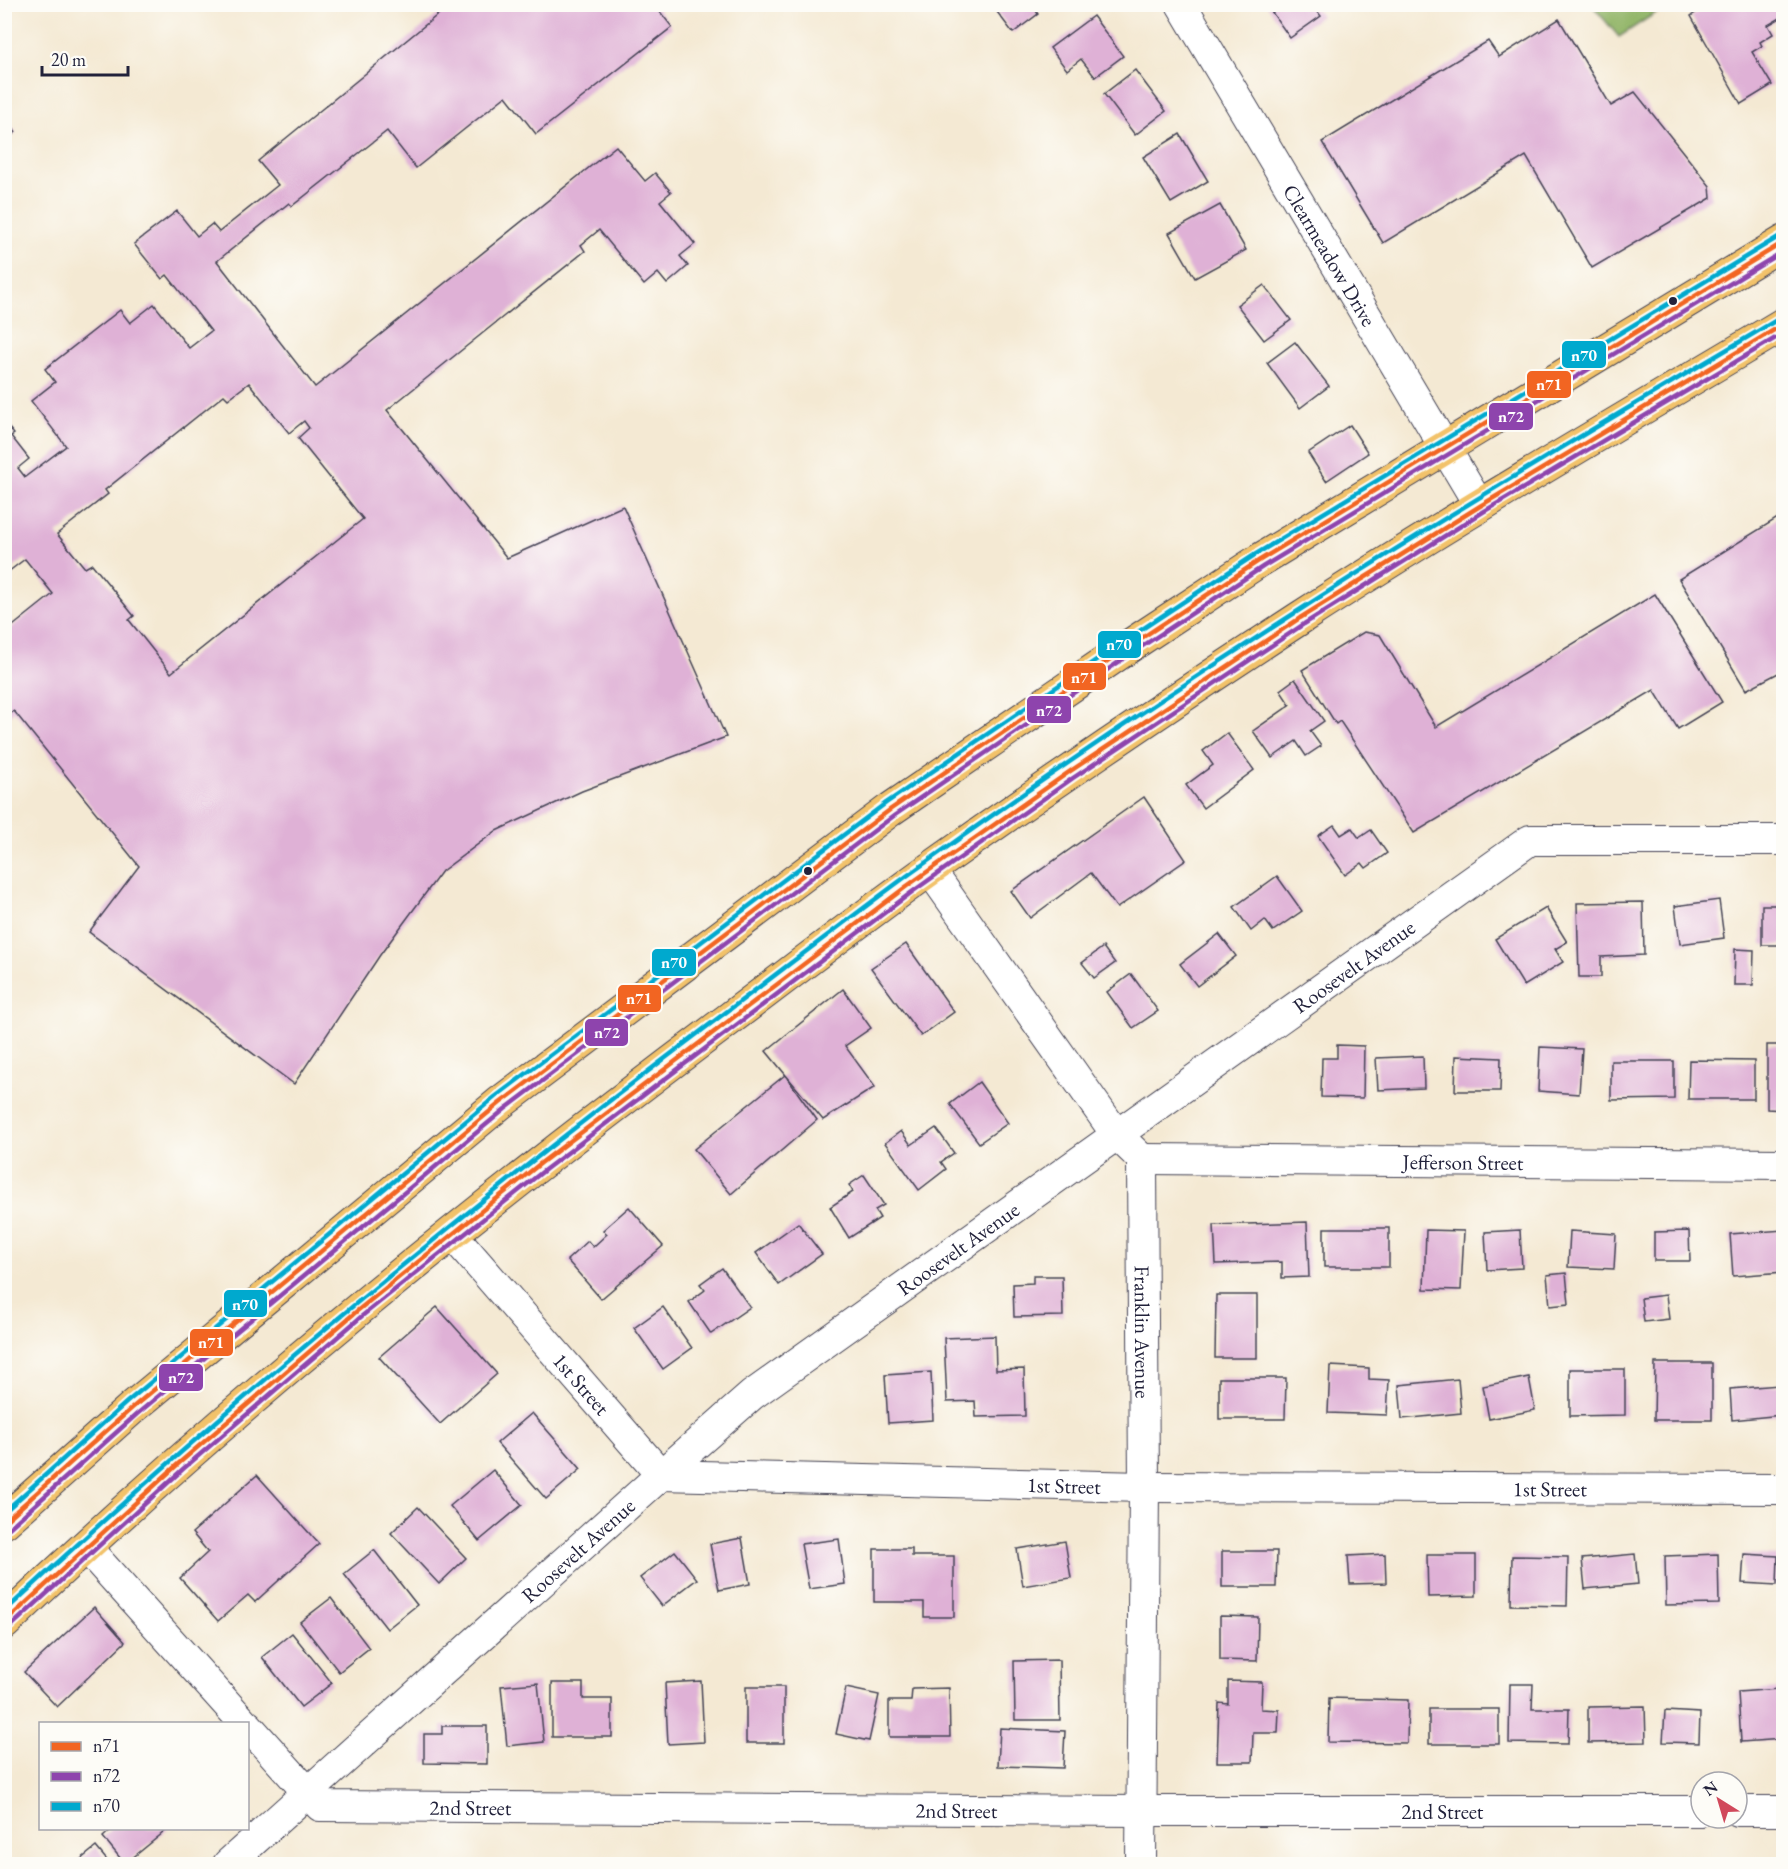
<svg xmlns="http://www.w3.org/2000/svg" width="1788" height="1869" viewBox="0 0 1788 1869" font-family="'EB Garamond',serif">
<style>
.forest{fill:#92b568;stroke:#5a6c52;stroke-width:1.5}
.building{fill:#dfb1d6;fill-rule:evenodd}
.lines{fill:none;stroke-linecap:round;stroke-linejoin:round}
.street-casing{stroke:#424052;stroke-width:32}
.primary-casing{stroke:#424052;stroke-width:35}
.street{stroke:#fff;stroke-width:30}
.primary{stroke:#f2c26a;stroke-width:33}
.bus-1-casing{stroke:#fdfcf7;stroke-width:9}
.bus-2-casing{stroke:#fdfcf7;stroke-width:9}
.bus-3-casing{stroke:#fdfcf7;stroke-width:9}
.bus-1{stroke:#f26522;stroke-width:4.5}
.bus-2{stroke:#8e44ad;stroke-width:4.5}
.bus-3{stroke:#00a9ce;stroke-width:4.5}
.bus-dot{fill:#22223b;stroke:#fdfcf7;stroke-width:2}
.labels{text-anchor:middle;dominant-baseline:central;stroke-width:4.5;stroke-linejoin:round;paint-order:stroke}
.street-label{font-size:21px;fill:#22223b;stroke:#fdfcf7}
.line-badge{stroke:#fdfcf7;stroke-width:2}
.badge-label{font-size:16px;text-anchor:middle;font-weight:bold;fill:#fff}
</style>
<rect width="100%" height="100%" fill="#fdfcf7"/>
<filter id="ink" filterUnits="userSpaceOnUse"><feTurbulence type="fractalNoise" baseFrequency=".0167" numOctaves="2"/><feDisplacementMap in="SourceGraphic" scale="12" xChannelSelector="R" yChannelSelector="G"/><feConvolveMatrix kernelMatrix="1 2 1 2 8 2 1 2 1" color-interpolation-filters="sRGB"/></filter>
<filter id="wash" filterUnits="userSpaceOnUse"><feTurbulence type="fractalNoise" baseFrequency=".008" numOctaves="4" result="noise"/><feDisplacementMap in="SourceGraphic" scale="24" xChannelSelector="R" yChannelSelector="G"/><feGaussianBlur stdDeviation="1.35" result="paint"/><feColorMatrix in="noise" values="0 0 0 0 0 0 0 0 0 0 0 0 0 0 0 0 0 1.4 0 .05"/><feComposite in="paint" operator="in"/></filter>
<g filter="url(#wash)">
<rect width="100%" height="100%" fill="#f4e9d3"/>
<path class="forest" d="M1592,5H1668L1619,37Z"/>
<g id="blocks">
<g class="building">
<path d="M451,4H654L672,27L536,134L506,96L416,168L387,131L292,206L289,203L217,261L315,387L616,146L645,181L655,173L671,192L660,201L695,244L680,256L688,266L667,284L658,273L644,285L599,230L581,245L585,251L387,410L507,558L623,506L726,737L582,791L496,831L442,871L380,955L294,1084L89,932L139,866L14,711L4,719V633L53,594L25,559L4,575V422L14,434L11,436L29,459L18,468L25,477L66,446L31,401L55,382L45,369L120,310L130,323L154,304L189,348L211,331L167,275L162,279L134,244L177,211L197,236L212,224L219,232L278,185L258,161ZM249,383L289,433L304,421L309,428L298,438L363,519L171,673L129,620L134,616L92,564L85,568L57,534L108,494L105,490L224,395L228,399Z"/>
<path d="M991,4H1032L1038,14L1013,33Z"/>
<path d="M1266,4H1312L1321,16L1290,38Z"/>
<path d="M1709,4H1784V16L1768,25L1773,34L1760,42L1762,46L1752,52L1772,85L1741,104L1691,16Z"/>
<path d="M1093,16L1123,56L1095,77L1081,59L1067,70L1050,48Z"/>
<path d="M1559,19L1611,106L1635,92L1710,186L1711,198L1592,268L1526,156L1383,243L1322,142L1488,41L1499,57Z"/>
<path d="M1135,70L1166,111L1135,135L1104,94Z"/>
<path d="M5,118L16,132L5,141Z"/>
<path d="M1180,134L1208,181L1171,203L1143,157Z"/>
<path d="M1220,205L1246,250L1195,278L1169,233Z"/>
<path d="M1264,285L1291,320L1264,340L1237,305Z"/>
<path d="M1295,342L1329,386L1300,408L1267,363Z"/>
<path d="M1350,425L1368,453L1326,481L1308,453Z"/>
<path d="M1784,514V670L1746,690L1679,579Z"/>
<path d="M1655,594L1722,702L1678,729L1654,690L1414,833L1340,721L1336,724L1302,670L1364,632L1380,635L1436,727Z"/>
<path d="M1295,679L1324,721L1310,731L1321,746L1306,756L1296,741L1272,758L1253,731L1290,705L1280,690Z"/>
<path d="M1227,733L1254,770L1203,808L1186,785L1213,765L1203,751Z"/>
<path d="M1144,797L1186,860L1117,908L1091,873L1030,918L1011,891Z"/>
<path d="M1334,825L1341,835L1352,828L1359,838L1371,830L1387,853L1366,868L1362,863L1345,875L1318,836Z"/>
<path d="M1277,876L1302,911L1273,931L1265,920L1251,931L1234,907Z"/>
<path d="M1719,900L1724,938L1680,944L1675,906Z"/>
<path d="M1643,902L1644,955L1601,957V977H1579L1577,903Z"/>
<rect x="1762" y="905" width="22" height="40"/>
<path d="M1546,908L1567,942L1555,949L1563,962L1524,986L1495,939Z"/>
<path d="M1219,934L1236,956L1197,986L1180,964Z"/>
<path d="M906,944L954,1012L921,1036L871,968Z"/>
<path d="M1103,947L1115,963L1094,978L1082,963Z"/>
<path d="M1735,949L1754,950L1753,985H1734Z"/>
<path d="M1131,974L1158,1011L1133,1028L1107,992Z"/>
<path d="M843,989L871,1028L845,1046L875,1087L823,1120L766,1051Z"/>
<path d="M1337,1045L1364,1046L1363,1098L1321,1097L1322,1058H1337Z"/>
<path d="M1767,1045H1784V1110L1767,1109Z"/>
<path d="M1540,1047L1582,1049L1579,1094L1538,1091Z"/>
<path d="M1423,1056L1424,1088L1378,1090L1376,1058Z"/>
<path d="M1456,1056L1501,1058L1500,1091H1455Z"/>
<path d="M1689,1060L1754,1061V1099H1688Z"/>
<path d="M1611,1061H1674V1099L1611,1100Z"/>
<path d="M785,1075L817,1120L731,1194L694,1149Z"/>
<path d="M979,1082L1008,1123L979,1143L950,1104Z"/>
<path d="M936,1128L954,1153L941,1162L946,1169L919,1190L885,1143L901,1131L911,1145Z"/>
<path d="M864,1175L884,1205L875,1210L880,1218L849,1238L830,1207L853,1192L849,1185Z"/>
<path d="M629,1207L663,1246L601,1299L567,1260L588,1241L593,1247L607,1234L603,1230Z"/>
<path d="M1307,1222L1309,1277L1282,1278V1262L1216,1264L1214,1225Z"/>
<path d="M798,1223L822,1254L779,1285L756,1253Z"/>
<rect x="1324" y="1228" width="65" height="39"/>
<path d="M1426,1230L1464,1231L1461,1290L1424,1289Z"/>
<path d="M1520,1230L1522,1268L1487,1270L1485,1232Z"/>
<path d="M1784,1230V1272L1733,1276L1730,1234Z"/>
<path d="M1570,1231L1616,1234L1614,1269L1568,1267Z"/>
<path d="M1689,1231L1690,1261H1654V1232Z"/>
<path d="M722,1268L750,1307L711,1334L689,1302L705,1290L700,1284Z"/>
<path d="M1566,1273L1569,1304L1550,1306L1547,1275Z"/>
<path d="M1033,1276H1062L1063,1316L1014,1317L1013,1284L1033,1283Z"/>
<path d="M1216,1295H1257V1358H1215Z"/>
<path d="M1666,1295L1669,1319L1644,1322L1641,1298Z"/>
<path d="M437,1307L497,1374L440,1424L379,1357Z"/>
<path d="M663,1307L692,1348L663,1369L634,1328Z"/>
<path d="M995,1336L996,1370L1024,1369L1025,1416L976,1417L975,1401L947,1402L944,1338Z"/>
<path d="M1655,1363H1712V1420H1654Z"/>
<path d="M1330,1366L1369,1368V1379L1389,1380L1387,1415L1328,1413Z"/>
<path d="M1570,1369H1625V1415L1570,1416Z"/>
<path d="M931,1372L933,1420L888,1423L885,1375Z"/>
<path d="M1529,1377L1535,1410L1489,1419L1483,1386Z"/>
<path d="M1219,1378H1286L1285,1419H1219Z"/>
<path d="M1458,1379L1461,1413L1402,1419L1399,1385Z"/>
<path d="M1779,1385L1782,1415L1732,1420L1730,1389Z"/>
<path d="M532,1413L581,1469L546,1499L497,1443Z"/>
<path d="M493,1470L522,1505L479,1541L450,1506Z"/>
<path d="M257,1475L319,1544L255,1602L248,1595L218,1621L180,1578L208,1552L192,1533Z"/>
<path d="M418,1507L466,1558L439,1584L391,1533Z"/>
<path d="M742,1538L750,1584L719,1590L710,1544Z"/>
<path d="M839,1539L845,1584L809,1589L801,1544Z"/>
<path d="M1065,1541L1071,1578L1023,1586L1017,1549Z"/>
<path d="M874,1549H912V1556H954V1617H924V1602H874Z"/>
<path d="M374,1550L417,1605L387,1629L344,1574Z"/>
<path d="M675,1551L697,1579L662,1606L640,1578Z"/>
<path d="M1222,1551H1277L1276,1587H1222Z"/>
<path d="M1385,1554L1386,1583L1350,1584L1348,1556Z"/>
<path d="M1635,1554L1638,1584L1585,1589L1582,1559Z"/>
<path d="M1718,1554L1719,1604L1666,1605L1665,1556Z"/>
<path d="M1744,1554L1778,1556L1777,1585L1742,1583Z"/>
<path d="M1427,1555H1476V1596L1428,1597Z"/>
<path d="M1512,1556L1568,1557L1567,1606L1511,1605Z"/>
<path d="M331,1598L369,1648L339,1672L300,1622Z"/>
<path d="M94,1607L125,1642L57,1707L24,1672Z"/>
<path d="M1220,1616L1258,1617L1257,1661L1220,1660Z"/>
<path d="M292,1633L332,1683L301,1707L262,1657Z"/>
<path d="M1059,1660L1060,1720H1015L1014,1661Z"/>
<path d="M701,1681L704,1742L668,1744L665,1683Z"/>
<path d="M1228,1681L1262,1682L1261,1709L1279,1710L1278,1733H1253L1252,1762H1217L1219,1703L1228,1704Z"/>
<path d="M538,1683L544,1742L507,1746L501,1686Z"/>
<path d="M552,1683H583V1699H612V1737H552Z"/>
<path d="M1510,1684H1533L1532,1709H1569L1568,1744L1509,1743Z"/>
<rect x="746" y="1687" width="38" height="56"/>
<path d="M846,1688L879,1695L869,1741L836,1734Z"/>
<path d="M949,1688L950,1737H889V1701H911L912,1689Z"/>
<path d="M1779,1689L1781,1707H1784V1739L1741,1742L1738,1692Z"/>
<path d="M1329,1698L1408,1700L1407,1743L1328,1742Z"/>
<path d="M1645,1706L1646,1742L1588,1743V1707Z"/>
<rect x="1429" y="1709" width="70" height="35"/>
<path d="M1665,1711L1700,1713L1699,1743L1663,1742Z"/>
<path d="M442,1726H487V1764L424,1763V1734H442Z"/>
<path d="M1000,1728L1065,1731L1063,1768L998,1766Z"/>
<path d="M113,1828H169L125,1864L103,1837Z"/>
<path d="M96,1847L110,1864H75Z"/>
</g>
</g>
</g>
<g filter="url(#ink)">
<use href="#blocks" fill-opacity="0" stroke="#424052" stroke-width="1.5"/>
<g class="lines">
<g class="street-casing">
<g id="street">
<path id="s1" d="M1181,4L1479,505"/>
<path id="s2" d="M930,870L1116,1134L1142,1159L1144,1487L1141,1864"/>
<path id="s3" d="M1142,1159L1784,1164"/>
<path id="s4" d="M452,1234L661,1475L1144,1487L1784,1489"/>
<path d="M85,1546L245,1724"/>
<path id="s5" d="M248,1726L320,1806L1141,1811H1701"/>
<path d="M1737,1811H1784"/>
<path id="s6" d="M228,1864L661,1475L752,1395L1530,840H1784"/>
</g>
</g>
<g class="primary-casing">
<g id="primary">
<path d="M4,1522L132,1408L500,1103L891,809L1128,647L1260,560L1784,242"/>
<path d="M4,1623C231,1406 477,1208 728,1020C796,969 864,916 933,867C1053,782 1176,699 1300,618C1458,516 1621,421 1784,324"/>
</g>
</g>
<use href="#street" class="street"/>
<use href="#primary" class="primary"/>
<g class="bus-1-casing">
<g id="bus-1">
<path d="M4,1522L132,1408L500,1103L891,809L1128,647L1260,560L1784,242"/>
<path d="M4,1623L178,1464L357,1311L541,1163L907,886L1069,772L1300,618L1480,506L1784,324"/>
</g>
</g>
<g class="bus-2-casing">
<g id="bus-2">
<path d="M9,1528L137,1414L505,1109L895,815L1132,653L1264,566L1784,251"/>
<path d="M9,1628L183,1469L362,1316L546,1169L912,892L1073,778L1304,624L1483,512L1784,333"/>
</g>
</g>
<g class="bus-3-casing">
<g id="bus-3">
<path d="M4,1512L127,1402L495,1097L886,803L1124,641L1256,554L1780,236"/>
<path d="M4,1612C226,1405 459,1214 701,1031C769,980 836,928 904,878C1033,785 1165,696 1298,611C1456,509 1618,414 1780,318"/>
</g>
</g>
<use href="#bus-1" class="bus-1"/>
<use href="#bus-2" class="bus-2"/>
<use href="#bus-3" class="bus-3"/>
</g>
</g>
<g class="bus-dot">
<circle cx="1673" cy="301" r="5"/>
<circle cx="808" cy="871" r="5"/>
</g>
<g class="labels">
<g class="street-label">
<text stroke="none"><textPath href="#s1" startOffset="292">Clearmeadow Drive</textPath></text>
<text stroke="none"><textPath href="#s6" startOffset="1442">Roosevelt Avenue</textPath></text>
<text stroke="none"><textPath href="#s3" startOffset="321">Jefferson Street</textPath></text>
<text stroke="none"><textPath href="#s6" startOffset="956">Roosevelt Avenue</textPath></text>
<text stroke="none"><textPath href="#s2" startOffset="532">Franklin Avenue</textPath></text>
<text stroke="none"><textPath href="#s4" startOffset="198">1st Street</textPath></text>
<text stroke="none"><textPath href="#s4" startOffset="722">1st Street</textPath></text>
<text stroke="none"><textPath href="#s4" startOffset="1208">1st Street</textPath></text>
<text stroke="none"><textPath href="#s6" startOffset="470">Roosevelt Avenue</textPath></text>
<text stroke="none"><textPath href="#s5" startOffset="258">2nd Street</textPath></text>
<text stroke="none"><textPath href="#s5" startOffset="744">2nd Street</textPath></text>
<text stroke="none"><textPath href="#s5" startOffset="1230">2nd Street</textPath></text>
</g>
</g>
<g class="line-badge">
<rect x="1561" y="340" width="46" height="29" rx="6" fill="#00a9ce"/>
<rect x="1526" y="370" width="46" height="29" rx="6" fill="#f26522"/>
<rect x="1488" y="402" width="46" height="29" rx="6" fill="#8e44ad"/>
<rect x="1097" y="630" width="45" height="29" rx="6" fill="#00a9ce"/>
<rect x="1062" y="662" width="45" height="29" rx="6" fill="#f26522"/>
<rect x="1026" y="695" width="46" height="29" rx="6" fill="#8e44ad"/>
<rect x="651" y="948" width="46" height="29" rx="6" fill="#00a9ce"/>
<rect x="617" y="984" width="45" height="29" rx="6" fill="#f26522"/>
<rect x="584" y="1018" width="45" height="29" rx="6" fill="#8e44ad"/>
<rect x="223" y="1289" width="45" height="29" rx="6" fill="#00a9ce"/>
<rect x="189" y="1328" width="45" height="29" rx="6" fill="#f26522"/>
<rect x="158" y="1363" width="46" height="29" rx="6" fill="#8e44ad"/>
</g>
<g class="badge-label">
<text x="1584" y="361">n70</text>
<text x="1549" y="390">n71</text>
<text x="1511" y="422">n72</text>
<text x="1119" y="650">n70</text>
<text x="1084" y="683">n71</text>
<text x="1049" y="716">n72</text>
<text x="674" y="968">n70</text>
<text x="639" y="1004">n71</text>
<text x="607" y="1038">n72</text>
<text x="245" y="1310">n70</text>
<text x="211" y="1348">n71</text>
<text x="181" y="1383">n72</text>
</g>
<rect width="1788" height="1869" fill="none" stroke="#fdfcf7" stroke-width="24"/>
<rect x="39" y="1722" width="210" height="108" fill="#fdfcf7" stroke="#a5a5ac" stroke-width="1.5"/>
<rect x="51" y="1742" width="30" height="9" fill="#f26522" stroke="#a5a5ac" stroke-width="1.5"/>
<text x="93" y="1752" font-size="18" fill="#22223b">n71</text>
<rect x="51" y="1772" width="30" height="9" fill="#8e44ad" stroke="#a5a5ac" stroke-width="1.5"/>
<text x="93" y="1782" font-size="18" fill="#22223b">n72</text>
<rect x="51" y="1802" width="30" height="9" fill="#00a9ce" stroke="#a5a5ac" stroke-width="1.5"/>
<text x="93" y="1812" font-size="18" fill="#22223b">n70</text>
<g transform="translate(1719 1800) rotate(323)"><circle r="28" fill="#fdfcf7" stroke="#a5a5ac" stroke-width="1.5"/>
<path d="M0-4.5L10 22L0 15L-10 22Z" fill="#d1495b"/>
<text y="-9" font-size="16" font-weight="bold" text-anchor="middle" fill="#22223b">N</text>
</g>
<path d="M42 66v9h86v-9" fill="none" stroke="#22223b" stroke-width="3"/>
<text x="51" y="66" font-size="18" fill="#22223b" stroke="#fdfcf7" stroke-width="4.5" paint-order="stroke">20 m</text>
</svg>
